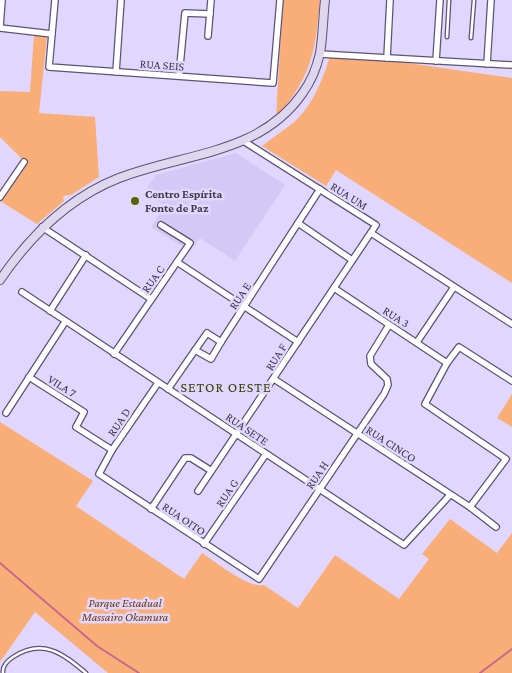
<svg xmlns="http://www.w3.org/2000/svg" width="512" height="673" viewBox="0 0 512 673" font-family="'Crimson Pro',serif">
<style>
.built{fill:#d4c8f7}
.green{fill:#f9ae77}
.lines{fill:none;stroke-linecap:round;stroke-linejoin:round}
.stream{stroke:#c8678d;stroke-width:2}
.service-casing{stroke:#5c5375;stroke-width:5}
.minor-casing{stroke:#5c5375;stroke-width:8}
.secondary-casing{stroke:#5c5375;stroke-width:10}
.service{stroke:#fff;stroke-width:2.5}
.minor{stroke:#fff;stroke-width:5.5}
.secondary{stroke:#ded7ee;stroke-width:8}
.poi-dot{fill:#576200;stroke:#e0d6fe;stroke-width:2}
.labels{text-anchor:middle;dominant-baseline:central;stroke-width:5;stroke-linejoin:round;paint-order:stroke}
.street-label{font-size:12px;fill:#3d3949;stroke:#e0d6fe}
.poi-label{font-size:12px;font-weight:bold;fill:#3d3949;stroke:#e0d6fe;text-anchor:start}
.park-label{font-size:12px;font-style:italic;fill:#6f3905;stroke:#e0d6fe}
.neighbourhood-label{font-size:14px;letter-spacing:1px;fill:#384001;stroke:#e0d6fe}
</style>
<rect width="100%" height="100%" fill="#e0d6fe"/>
<path class="built" d="M236,153L285,185L235,261L200,238L190,251L151,227L164,206L145,191L156,175Z"/>
<g class="green">
<path d="M283,0H320C315,53 312,76 276,117Z"/>
<path d="M34,35L47,36L39,113L95,117L99,177L71,195L63,196L64,201L37,224L0,201L25,162L0,137V91L30,92Z"/>
<path d="M331,52L512,78V283L336,170L326,186L262,146C272,138 283,131 293,123C313,106 324,77 331,52Z"/>
<path d="M512,394V427L497,418Z"/>
<path d="M0,422L93,481L76,506L184,579L202,553C216,562 249,589 264,585L298,608L335,555L399,599L429,559L422,554L450,519L497,553L512,533V673H108L35,612L0,662Z"/>
</g>
<g class="lines">
<g class="stream">
<path d="M0,563L97,646L139,673"/>
<path d="M480,673L512,649"/>
</g>
<g class="service-casing">
<g id="service">
<path d="M447,37L449,0"/>
<path d="M471,38L474,0"/>
<path d="M3,673C2,666 7,661 13,657C43,638 62,653 86,673"/>
</g>
</g>
<g class="minor-casing">
<g id="minor">
<path d="M55,0L49,67L273,83L280,0"/>
<path d="M0,27L2,0"/>
<path d="M0,28L52,34"/>
<path d="M208,36L211,0"/>
<path d="M320,54L512,65"/>
<path d="M387,58L390,0"/>
<path d="M436,61L440,0"/>
<path d="M487,64L491,0"/>
<path d="M116,72L121,0"/>
<path d="M179,76L185,13L210,14"/>
<path d="M0,197L24,162"/>
<path d="M298,223L352,260"/>
<path d="M42,227L151,299"/>
<path d="M371,233L512,324"/>
<path d="M177,262L298,342"/>
<path d="M334,288L447,363"/>
<path d="M22,292L404,545L450,495"/>
<path d="M50,311L86,255"/>
<path d="M417,342L454,287"/>
<path d="M195,350L211,359L221,342"/>
<path d="M114,354L190,243L161,225"/>
<path d="M29,377L84,412L76,427L112,450"/>
<path d="M274,379L470,507L496,527"/>
<path d="M158,383L112,450L99,474L259,579L384,394L388,385L387,379L371,364L370,356L389,325"/>
<path d="M168,389L207,333L221,342L320,189"/>
<path d="M6,413L65,322"/>
<path d="M198,491L376,225L245,142"/>
<path d="M470,507L506,459L425,404L447,363L459,347L512,381"/>
<path d="M151,509L185,458H191L210,470"/>
<path d="M204,544L266,454"/>
</g>
</g>
<g class="secondary-casing">
<path id="secondary" d="M0,280C30,236 68,198 119,178C183,153 259,155 302,94C310,83 317,67 320,53C323,36 323,17 325,0"/>
</g>
<use href="#service" class="service"/>
<use href="#minor" class="minor"/>
<use href="#secondary" class="secondary"/>
</g>
<circle class="poi-dot" cx="135" cy="201" r="5"/>
<g class="labels">
<g class="street-label">
<text transform="translate(162 65) rotate(4)">RUA SEIS</text>
<text transform="translate(349 196) rotate(32)">RUA UM</text>
<text transform="translate(153 279) rotate(-55)">RUA C</text>
<text transform="translate(240 296) rotate(-57)">RUA E</text>
<text transform="translate(396 317) rotate(32)">RUA 3</text>
<text transform="translate(276 357) rotate(-58)">RUA F</text>
<text transform="translate(62 386) rotate(32)">VILA 7</text>
<text transform="translate(119 422) rotate(-56)">RUA D</text>
<text transform="translate(247 429) rotate(34)">RUA SETE</text>
<text transform="translate(391 444) rotate(33)">RUA CINCO</text>
<text transform="translate(317 475) rotate(-56)">RUA H</text>
<text transform="translate(227 493) rotate(-56)">RUA G</text>
<text transform="translate(184 519) rotate(34)">RUA OITO</text>
</g>
<g class="poi-label">
<text x="145" y="194">Centro Espírita<tspan x="145" dy="14">Fonte de Paz</tspan></text>
</g>
<g class="park-label">
<text x="125" y="603">Parque Estadual<tspan x="125" dy="14">Massairo Okamura</tspan></text>
</g>
<g class="neighbourhood-label">
<text x="226" y="387">SETOR OESTE</text>
</g>
</g>
</svg>
